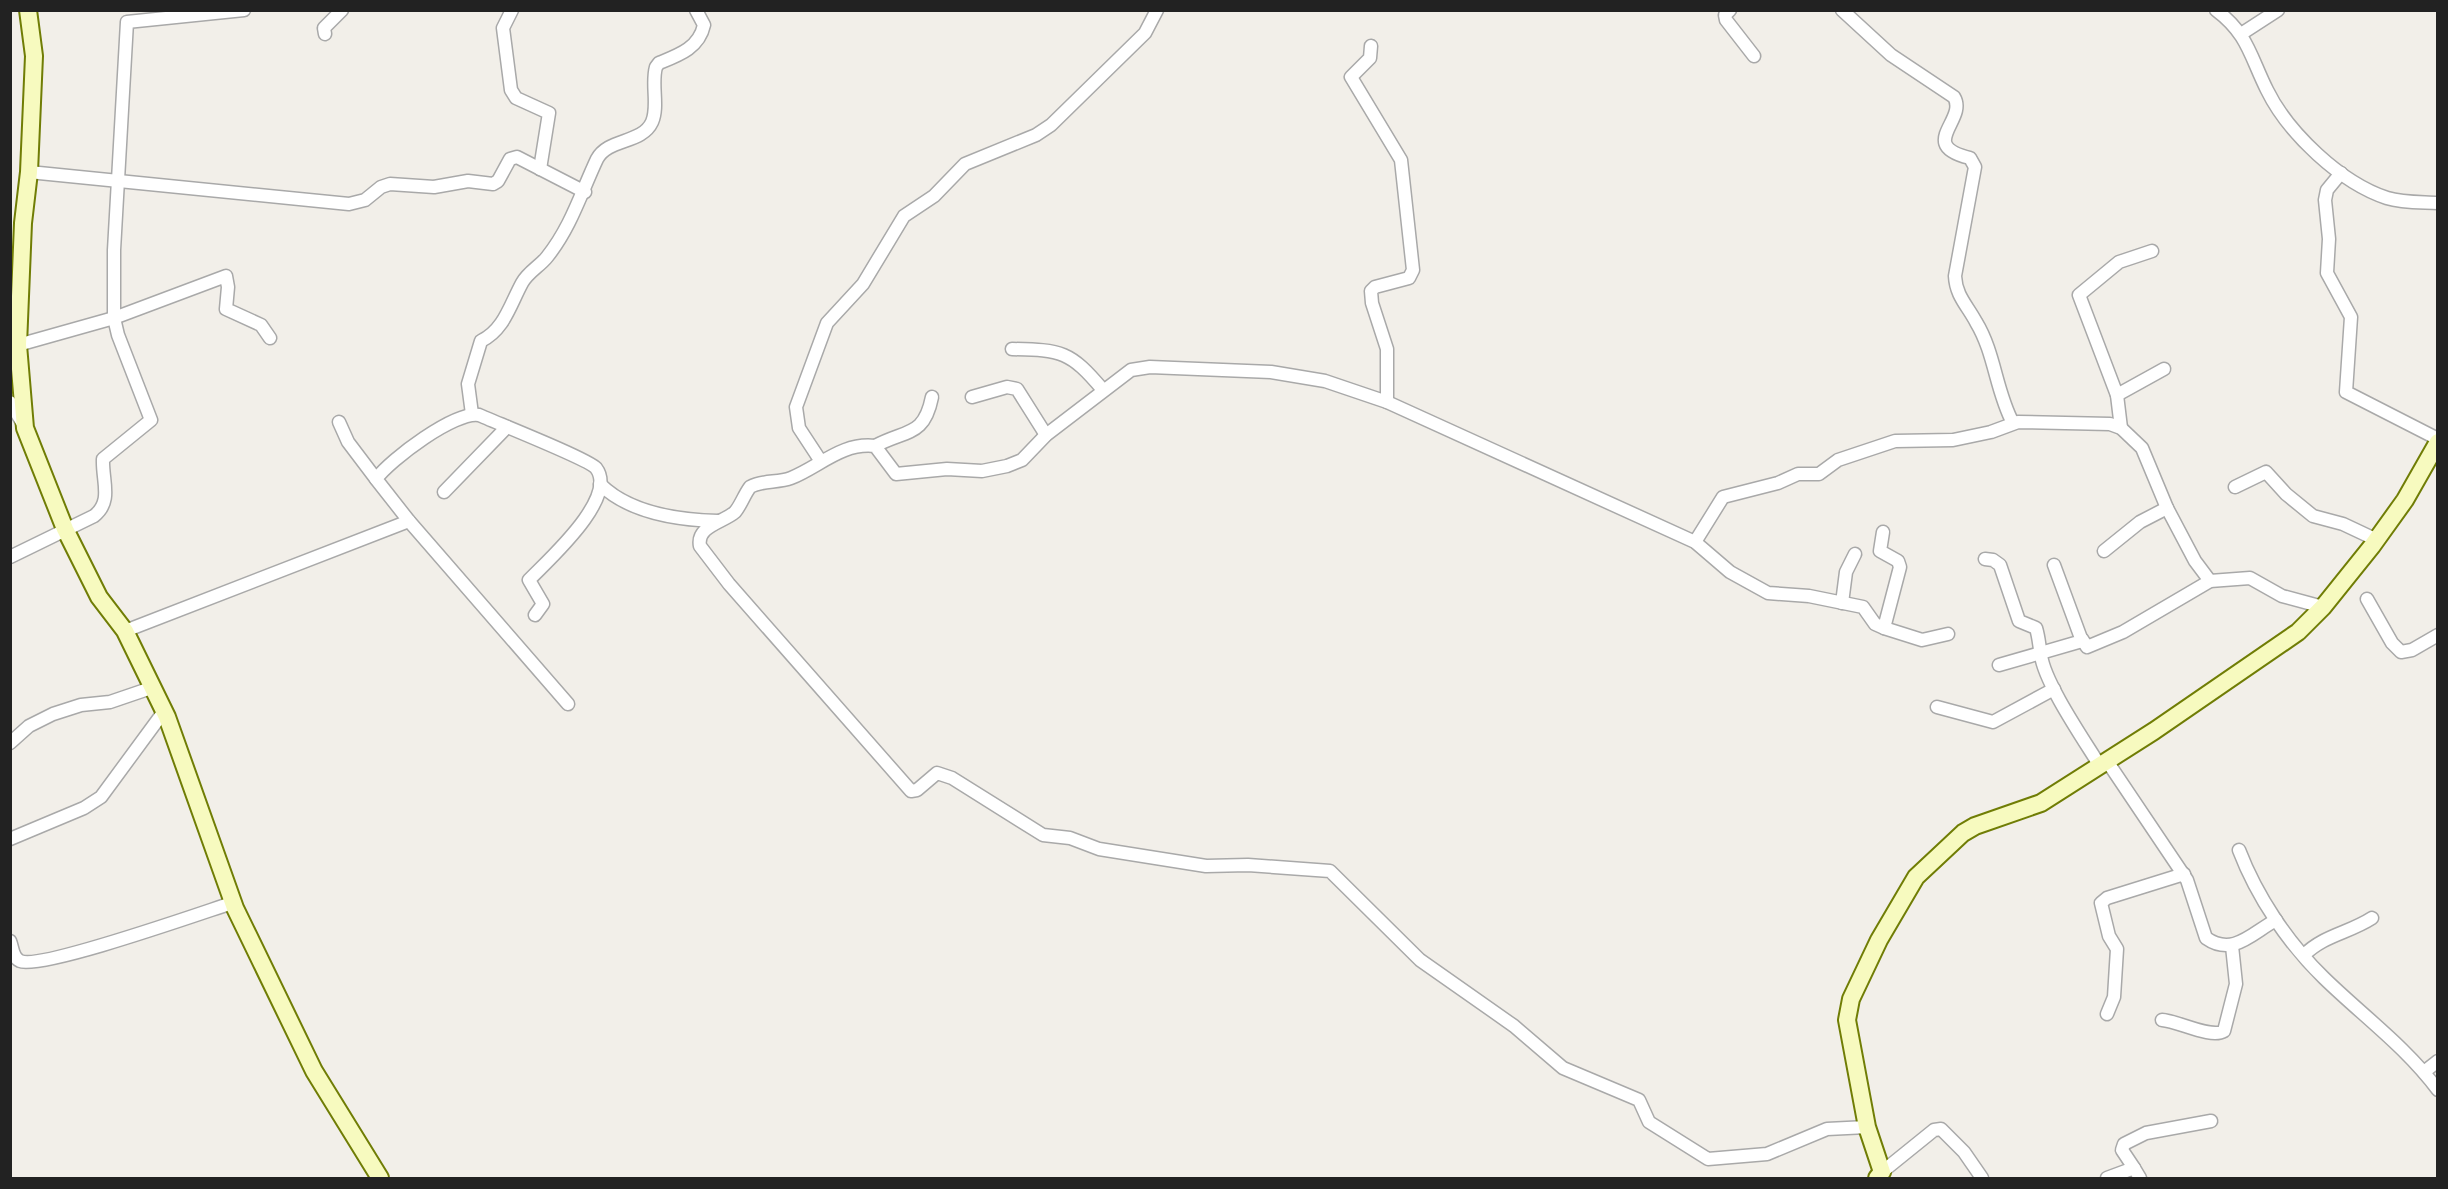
<svg xmlns="http://www.w3.org/2000/svg" width="2448" height="1189" viewBox="0 0 2448 1189" font-family="Helvetica,sans-serif">
<style>
.lines{fill:none;stroke-linecap:round;stroke-linejoin:round}
.street-casing{stroke:#a9a9a9;stroke-width:15}
.secondary-casing{stroke:#707d05;stroke-width:20}
.street{stroke:#fff;stroke-width:12}
.secondary{stroke:#f7fabf;stroke-width:16}
</style>
<rect width="100%" height="100%" fill="#f2efe9"/>
<g class="lines">
<g class="street-casing">
<g id="street">
<path d="M512,10L503,28L511,90L516,98L549,113L540,169"/>
<path d="M1730,10L1725,15L1726,20L1754,56"/>
<path d="M1842,10L1891,55L1954,97C1968,120 1916,145 1970,158L1975,167L1955,276C1956,296 1967,305 1976,322C1995,353 1996,392 2013,423"/>
<path d="M2216,10C2248,34 2250,56 2267,90C2288,133 2341,183 2387,198C2403,203 2421,202 2438,203"/>
<path d="M325,34L324,28L342,10"/>
<path d="M2241,34L2278,10"/>
<path d="M1371,46L1370,58L1351,77L1401,160L1413,270L1409,278L1375,287L1371,291L1372,303L1387,349V402"/>
<path d="M29,172L349,204L365,200L381,187L390,184L434,187L468,181L493,184L498,181L510,159L517,157L585,192"/>
<path d="M2341,173L2327,190L2325,200L2329,239L2327,273L2351,317L2346,392L2438,439"/>
<path d="M18,345L114,318L226,276L228,287L226,309L261,325L270,338"/>
<path d="M1012,349C1062,350 1070,351 1103,390"/>
<path d="M2117,395L2164,369"/>
<path d="M972,397L1007,387L1017,389L1046,435"/>
<path d="M10,402L23,424"/>
<path d="M472,414L468,384L481,341C504,330 510,305 522,283C528,272 540,266 547,257C571,227 581,193 597,159C608,138 642,144 652,122C659,106 651,84 656,67L659,63C679,55 699,48 704,25L696,10"/>
<path d="M339,422L348,442L376,479"/>
<path d="M2121,428L2117,395L2079,295L2119,262L2152,251"/>
<path d="M875,446C907,429 924,437 932,397"/>
<path d="M820,460L799,428L796,407L827,323L863,284L904,216L934,196L965,164L1036,135L1051,125L1145,33L1157,10"/>
<path d="M600,484C629,513 678,520 718,521"/>
<path d="M2235,487L2266,472L2286,494L2313,516L2343,524L2377,540"/>
<path d="M444,492L507,427"/>
<path d="M1883,532L1880,551L1898,561L1900,567L1884,628"/>
<path d="M1695,542L1723,497L1778,483L1798,474H1819L1838,460L1895,441L1953,440L1991,432L2018,422L2110,424L2121,428L2142,448L2167,508L2195,561L2210,581"/>
<path d="M2104,551L2140,522L2167,508"/>
<path d="M10,557L94,516C113,501 102,481 103,459L151,420L118,335L114,318V250L127,22L244,10"/>
<path d="M1985,559L1993,560L2000,565L2019,621L2036,628C2039,638 2039,645 2041,655C2044,682 2084,740 2100,766"/>
<path d="M2367,599L2392,643L2401,652L2412,650L2438,635"/>
<path d="M1842,603L1846,572L1855,554"/>
<path d="M535,615L543,604L529,580C547,561 619,498 596,468C588,459 497,423 479,415C455,411 391,459 376,479L409,521L568,704"/>
<path d="M125,631L409,521"/>
<path d="M2082,639L2087,647L2123,632L2210,581L2250,578L2282,596L2323,607"/>
<path d="M1999,665L2082,641L2054,565"/>
<path d="M1937,707L1993,722L2054,689"/>
<path d="M10,743L29,726L53,714L81,705L110,702L154,687"/>
<path d="M2107,761L2187,880L2206,938C2233,957 2252,933 2276,920"/>
<path d="M10,839L84,808L101,797L165,710"/>
<path d="M2239,850C2257,897 2288,943 2324,978C2363,1016 2405,1046 2438,1090"/>
<path d="M10,941C13,948 12,957 20,961C40,970 201,913 232,903"/>
<path d="M2304,955C2324,935 2349,933 2372,918"/>
<path d="M2107,1014L2114,997L2117,949L2109,936L2101,903L2107,898L2184,874"/>
<path d="M2162,1020C2178,1021 2211,1039 2224,1031L2236,984L2232,946"/>
<path d="M2424,1072L2438,1061"/>
<path d="M1867,1127L1827,1129L1767,1154L1708,1159L1649,1122L1639,1100L1563,1068L1514,1026L1420,960L1330,871L1248,865L1206,866L1099,849L1070,838L1043,835L952,778L937,773L917,790L911,791L729,584L700,546C696,526 724,522 735,512C741,505 744,495 750,487C762,480 778,483 791,478C819,467 842,442 875,446L896,474L947,469L982,471L1007,466L1022,460L1046,435L1131,370L1150,367L1271,372L1325,381L1387,402L1695,542L1730,572L1768,593L1809,596L1863,607L1875,624L1884,628L1922,640L1948,634"/>
<path d="M2134,1168L2140,1178"/>
<path d="M1882,1172L1934,1130L1941,1129L1964,1152L1982,1178"/>
<path d="M2107,1178L2134,1168L2122,1150L2124,1144L2146,1133L2211,1121"/>
</g>
</g>
<g class="secondary-casing">
<g id="secondary">
<path d="M28,10L34,56L29,172L23,223L18,345L25,428L65,529L99,597L125,631L167,717L235,908L314,1071L380,1178"/>
<path d="M1877,1178L1882,1172L1867,1127L1847,1020L1851,999L1879,940L1916,877L1963,833L1975,826L2041,803L2154,731L2298,632L2323,607L2372,546L2405,500L2438,442"/>
</g>
</g>
<use href="#street" class="street"/>
<use href="#secondary" class="secondary"/>
</g>
<rect width="2448" height="1189" fill="none" stroke="#222222" stroke-width="24"/>
</svg>
